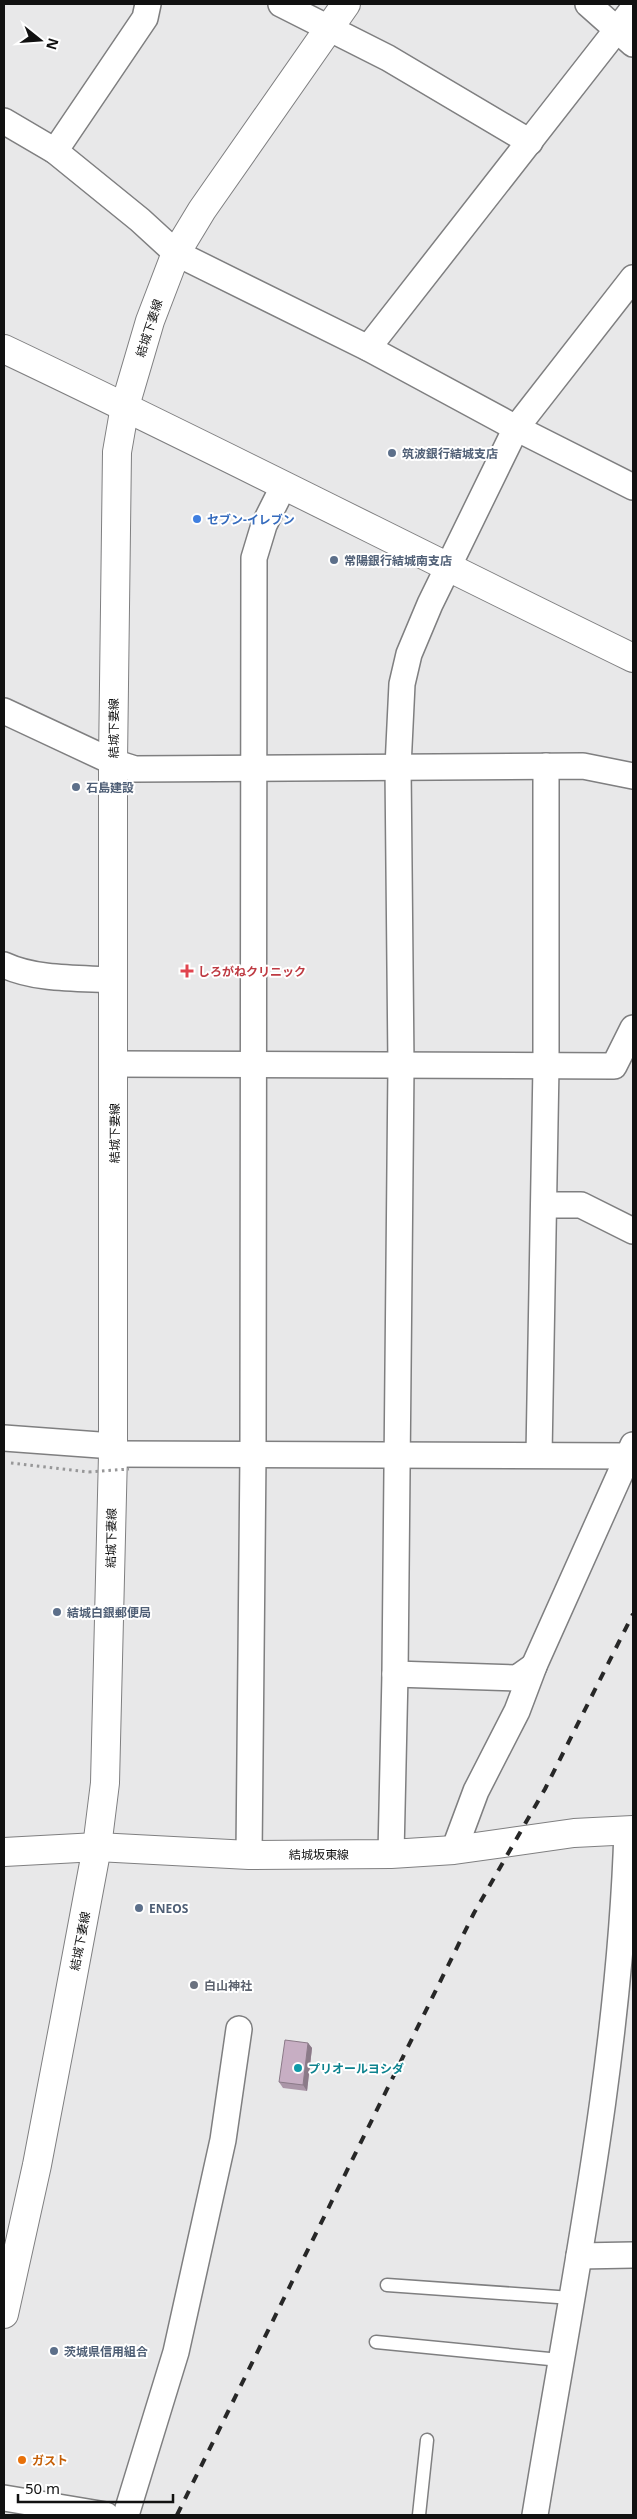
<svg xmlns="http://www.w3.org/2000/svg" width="637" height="2519" viewBox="0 0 637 2519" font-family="'Noto Sans','Noto Sans JP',sans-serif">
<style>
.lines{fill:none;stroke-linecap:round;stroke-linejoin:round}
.service-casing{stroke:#7f7f80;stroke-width:15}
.minor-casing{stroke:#7f7f80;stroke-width:28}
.tertiary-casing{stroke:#7f7f80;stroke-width:30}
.primary-casing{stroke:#7f7f80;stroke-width:30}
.path{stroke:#979798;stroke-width:3;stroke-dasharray:2.5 4;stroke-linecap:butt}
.service{stroke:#fff;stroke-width:12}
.minor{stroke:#fff;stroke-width:25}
.tertiary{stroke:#fff;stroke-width:28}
.primary{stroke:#fff;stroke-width:28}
.rail{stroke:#272727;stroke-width:4;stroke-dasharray:9 9;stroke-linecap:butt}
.path-bridge{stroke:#979798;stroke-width:3;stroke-dasharray:2.5 4;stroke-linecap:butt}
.wall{fill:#ab96a8}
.shaded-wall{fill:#8b7a88}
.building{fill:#c7aec3;stroke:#8b7a88}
.service-dot{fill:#5c6f8a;stroke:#fff;stroke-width:2}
.shop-dot{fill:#3f7fe0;stroke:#fff;stroke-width:2}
.health-dot{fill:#e0444e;stroke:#fff;stroke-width:2}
.worship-dot{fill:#6b7280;stroke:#fff;stroke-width:2}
.culture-dot{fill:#0f9aa8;stroke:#fff;stroke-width:2}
.food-dot{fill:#e8710a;stroke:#fff;stroke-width:2}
.labels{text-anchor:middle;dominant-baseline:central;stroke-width:4;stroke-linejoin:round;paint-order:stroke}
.street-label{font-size:12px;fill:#111;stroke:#fff}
.service-label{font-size:12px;font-weight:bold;fill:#4e5e75;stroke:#fff;text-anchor:start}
.shop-label{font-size:12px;font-weight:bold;fill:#366cbe;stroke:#fff;text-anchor:start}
.health-label{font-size:12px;font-weight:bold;fill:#be3a42;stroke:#fff;text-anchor:start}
.worship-label{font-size:12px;font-weight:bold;fill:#5b616d;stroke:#fff;text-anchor:start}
.culture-label{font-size:12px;font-weight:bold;fill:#0d838f;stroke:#fff;text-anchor:start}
.food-label{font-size:12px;font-weight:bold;fill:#c56008;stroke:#fff;text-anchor:start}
</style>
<rect width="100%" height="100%" fill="#e8e8e9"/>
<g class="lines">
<g class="service-casing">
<g id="service">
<path d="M387,2285L572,2298"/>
<path d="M376,2342L560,2360"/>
<path d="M419,2515L427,2440"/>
</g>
</g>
<g class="minor-casing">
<g id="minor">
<path d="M281,4L388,58L530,142"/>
<path d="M588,4L633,44"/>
<path d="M4,121L55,151L140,220L176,253L368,348L516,428L633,487"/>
<path d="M55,151L145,18L148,4"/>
<path d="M368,348L633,9"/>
<path d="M4,711L113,762L135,769L583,766L633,776"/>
<path d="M4,965C36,980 79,978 114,980"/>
<path d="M114,1064L614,1066L633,1028"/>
<path d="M544,1205H581L633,1231"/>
<path d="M4,1438L113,1446"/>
<path d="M113,1454L628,1456"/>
<path d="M539,1455L546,1066V766"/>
<path d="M395,1674L517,1678L534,1666"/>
<path d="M454,1850L476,1791L517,1711L534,1666L633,1445"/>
<path d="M391,1854L395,1674L401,1066L398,767L402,684L409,654L430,604L516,428L633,278"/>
<path d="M249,1855L253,1455L254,558L264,525L284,485"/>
<path d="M579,2256L633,2255"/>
<path d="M4,2498L106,2515"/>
<path d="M126,2515L176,2352L223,2140L239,2029"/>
<path d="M535,2515C572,2288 620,2061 627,1830"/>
</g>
</g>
<g class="tertiary-casing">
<path id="tertiary" d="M4,349C215,449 423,556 633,658"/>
</g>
<g class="primary-casing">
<g id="primary">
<path d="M4,1852L97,1847L249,1855L391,1854L454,1850L574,1833L633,1830"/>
<path d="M4,2314L37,2165L65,2018L97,1847L105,1783L113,1454V762L117,452L125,406L150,321L176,253L202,210L346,4"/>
</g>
</g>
<path class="path" d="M11,1463L89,1472"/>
<use href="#service" class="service"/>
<use href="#minor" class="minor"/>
<use href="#tertiary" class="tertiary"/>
<use href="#primary" class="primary"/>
<path class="rail" d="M177,2515L474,1913L545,1789L633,1614"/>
<path class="path-bridge" d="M89,1472L129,1469"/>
</g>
<path class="wall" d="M308,2043L312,2048L307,2091L283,2088L279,2082Z"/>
<path class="shaded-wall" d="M308,2043L312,2048L307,2091L303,2085Z"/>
<path class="building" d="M285,2040L308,2043L303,2085L279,2082Z"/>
<g class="service-dot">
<circle cx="392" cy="453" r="5"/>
<circle cx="334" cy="560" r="5"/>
<circle cx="76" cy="787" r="5"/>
<circle cx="57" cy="1612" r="5"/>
<circle cx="139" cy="1908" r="5"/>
<circle cx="54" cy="2351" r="5"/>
</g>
<circle class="shop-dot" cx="197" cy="519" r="5"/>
<path class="health-dot" d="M184.5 963.5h5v5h5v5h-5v5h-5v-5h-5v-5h5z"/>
<circle class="worship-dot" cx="194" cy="1985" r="5"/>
<circle class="culture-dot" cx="298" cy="2068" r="5"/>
<circle class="food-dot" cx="22" cy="2460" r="5"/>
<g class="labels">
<g class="street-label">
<text transform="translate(149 328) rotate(-72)">結城下妻線</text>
<text transform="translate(113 728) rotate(-90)">結城下妻線</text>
<text transform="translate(114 1133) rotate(-90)">結城下妻線</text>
<text transform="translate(111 1538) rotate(-89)">結城下妻線</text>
<text x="319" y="1854">結城坂東線</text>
<text transform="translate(80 1941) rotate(-79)">結城下妻線</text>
</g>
<g class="service-label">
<text x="402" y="453">筑波銀行結城支店</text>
<text x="344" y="560">常陽銀行結城南支店</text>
<text x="86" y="787">石島建設</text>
<text x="67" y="1612">結城白銀郵便局</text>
<text x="149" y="1908">ENEOS</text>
<text x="64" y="2351">茨城県信用組合</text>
</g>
<g class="shop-label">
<text x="207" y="519">セブン-イレブン</text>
</g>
<g class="health-label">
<text x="198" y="971">しろがねクリニック</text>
</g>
<g class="worship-label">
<text x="204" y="1985">白山神社</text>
</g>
<g class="culture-label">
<text x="308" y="2068">プリオールヨシダ</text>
</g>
<g class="food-label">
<text x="32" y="2460">ガスト</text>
</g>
</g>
<rect width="637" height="2519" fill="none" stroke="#111111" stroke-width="10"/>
<g transform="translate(40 40) rotate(107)" stroke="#ffffff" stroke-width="4" paint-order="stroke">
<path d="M0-4L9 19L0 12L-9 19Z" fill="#111111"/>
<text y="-8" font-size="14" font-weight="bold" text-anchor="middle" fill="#111111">N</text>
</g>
<path d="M18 2494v8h155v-8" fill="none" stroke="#111111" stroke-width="2.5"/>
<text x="25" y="2494" font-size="15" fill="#111111" stroke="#ffffff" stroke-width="4" paint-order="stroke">50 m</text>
</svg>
